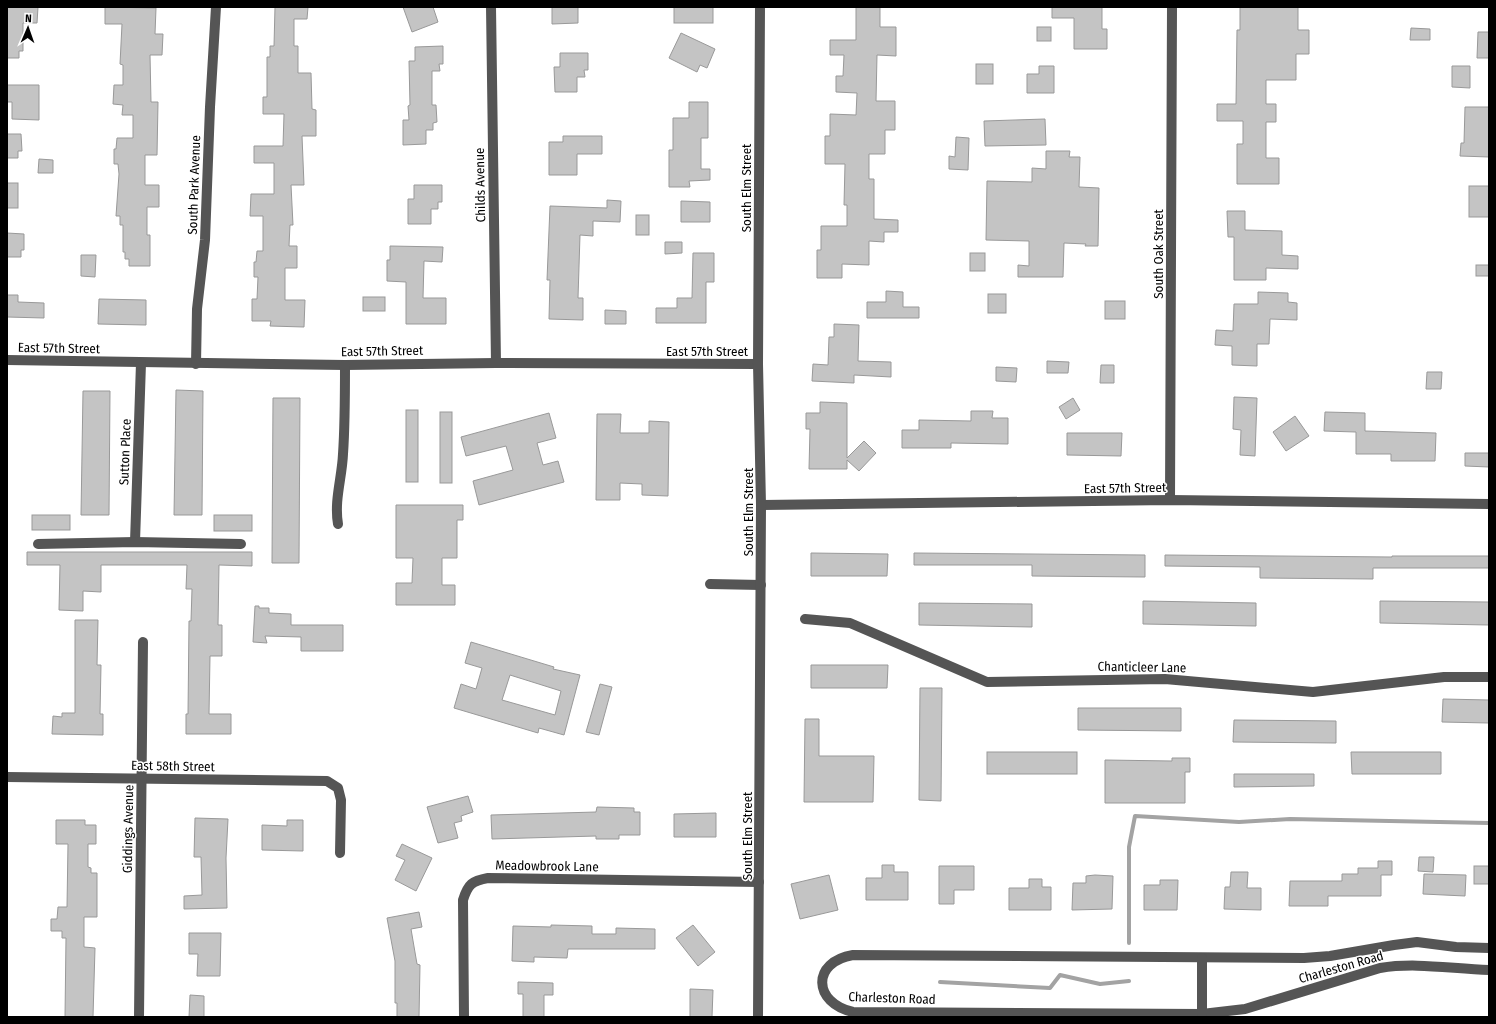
<svg xmlns="http://www.w3.org/2000/svg" width="1496" height="1024" viewBox="0 0 1496 1024" font-family="'Fira Sans Condensed',sans-serif">
<style>
.lines{fill:none;stroke-linecap:round;stroke-linejoin:round}
.stream{stroke:#a3a3a3;stroke-width:4}
.building{fill:#c4c4c4;stroke:#999;fill-rule:evenodd}
.minor{stroke:#555;stroke-width:10}
.labels{text-anchor:middle;dominant-baseline:central;stroke-width:3;stroke-linejoin:round;paint-order:stroke}
.street-label{font-size:13px;fill:#000;stroke:#fff}
</style>
<rect width="100%" height="100%" fill="#fff"/>
<g class="lines">
<g class="stream">
<path d="M1129,943V847L1135,816L1239,822L1290,819L1489,823"/>
<path d="M940,982L1050,988L1060,975L1100,984L1129,981"/>
</g>
</g>
<g class="building">
<path d="M7,7H38L37,23H23V51H19V58H7Z"/>
<path d="M105,7L156,8L155,34H163L162,55H150L151,102H158L157,155H145V185H159V207H147V235H150V266H129V259H125V252H123V225H120V216H116L119,174L118,164H114V149H116L117,138H133V115H122L123,105L113,104L114,85H123V65L120,64L122,24H105Z"/>
<path d="M275,7H308L307,19H294V46H298V73H311L312,109L316,110V136H302L304,185H291L293,225H290L289,246H297V268H285V300H305L304,327L270,326L271,321H252V299H257L258,277H254V262H256L257,251H263V216H250L251,194H274V163H254V146H283L284,114H263V97H267V57H270V46H274Z"/>
<path d="M403,7H433L438,22L412,32Z"/>
<path d="M552,7H578V23L552,24Z"/>
<rect x="674" y="7" width="39" height="16"/>
<path d="M856,7H880V27H896V56L877,55L876,101H895V130H885V154H869V179H874V219L898,220V232H884V242L869,241V265L842,264V278H817V250H821V226H847V205H844L845,164H825V136H830V114L856,115L857,93L836,92V76H843L844,55H830V40H856Z"/>
<path d="M1052,7H1102V29H1107V49H1074V18H1052Z"/>
<path d="M1240,7H1298V30H1309V54H1296V80H1266V104H1276V122H1266V158H1279V184H1237V144H1243V121H1217V104H1236L1237,30H1240Z"/>
<rect x="1037" y="27" width="14" height="14"/>
<path d="M1411,28L1430,29V40H1410Z"/>
<path d="M1478,32H1489V58H1477Z"/>
<path d="M681,33L715,49L707,68L700,65L697,72L669,58Z"/>
<path d="M443,46V64H439L440,71H432V105H436L437,122L433,123V130H426V144L403,145V120H409L408,106L410,105L409,61H415V47Z"/>
<path d="M560,53H588V70H584L585,77H577V92H555L554,67H560Z"/>
<rect x="976" y="64" width="17" height="20"/>
<path d="M1039,66H1054V93H1027V74H1039Z"/>
<path d="M1452,66H1470V88L1452,87Z"/>
<path d="M7,85H39V120L12,119V102H7Z"/>
<path d="M689,102H708V138H701V169H710V180L689,181L690,187H669V150H673V118H689Z"/>
<path d="M1465,107H1489V157L1460,156L1461,143H1464Z"/>
<path d="M1045,119L1046,145L985,146L984,121Z"/>
<path d="M7,134H21L22,151H18V158H7Z"/>
<path d="M563,136H602V154H577V175H549V142H563Z"/>
<path d="M956,137L969,138L968,170L949,169V156L955,157Z"/>
<path d="M1046,151H1070L1069,157H1080L1079,187L1099,188L1098,246H1085L1086,244L1064,243L1063,277H1018V265L1029,266V241L986,240L987,181L1032,182V168L1046,169Z"/>
<path d="M39,159L53,160V173H38Z"/>
<rect x="7" y="183" width="11" height="25"/>
<path d="M414,185H442V202H438V209H431V224H408V199H414Z"/>
<rect x="1469" y="186" width="20" height="31"/>
<path d="M607,200L621,201L620,222L593,221V236L580,235L578,298H583V320L549,319L550,280H547L550,206L607,208Z"/>
<path d="M681,201L710,202V222H681Z"/>
<path d="M1227,211H1245V230L1282,231V255L1298,256V269L1266,268V280H1234V237H1228Z"/>
<rect x="636" y="215" width="13" height="20"/>
<path d="M7,233L24,234V250H21V257H7Z"/>
<path d="M665,242H682V253L665,254Z"/>
<path d="M390,246L443,247L442,262L424,261L423,298H446V324H406V282L387,281V260H390Z"/>
<path d="M693,253H714V282H706V323H656V308H677V298H692Z"/>
<rect x="970" y="253" width="15" height="18"/>
<path d="M81,255H96L95,277L81,276Z"/>
<rect x="1476" y="265" width="13" height="11"/>
<path d="M886,291L903,292V307H919V318H867V302H886Z"/>
<path d="M1258,292L1288,293V302L1297,303V320L1270,319L1269,344H1257V366L1232,365V346L1215,345L1216,330L1233,331L1234,304H1258Z"/>
<rect x="988" y="294" width="18" height="19"/>
<path d="M7,295H18V302L44,303V318L7,317Z"/>
<rect x="363" y="297" width="22" height="14"/>
<path d="M99,299L146,300V325L98,324Z"/>
<rect x="1105" y="301" width="20" height="18"/>
<path d="M605,310L626,311V324H605Z"/>
<path d="M834,324L859,325L858,361L891,362V377L854,375V383L812,381L813,364L828,365L829,337H834Z"/>
<path d="M1047,361L1069,362L1068,373H1047Z"/>
<path d="M1101,365H1114V383H1100Z"/>
<path d="M996,367L1017,368L1016,382L996,381Z"/>
<path d="M1427,372H1442L1441,389H1426Z"/>
<path d="M176,390L203,391L202,515H174Z"/>
<path d="M83,391H110L109,515H81Z"/>
<path d="M1234,397L1257,398L1255,456L1240,455L1241,430L1233,429Z"/>
<path d="M273,398H300L299,563H272Z"/>
<path d="M1073,398L1080,410L1066,419L1059,407Z"/>
<path d="M820,402L847,403V458L864,441L876,453L859,471L847,460V469H809L810,429H806V413H820Z"/>
<rect x="406" y="410" width="12" height="72"/>
<path d="M971,411H993L992,418H1008V444L951,443V448H902V430H919V420L971,421Z"/>
<rect x="440" y="412" width="12" height="71"/>
<path d="M1325,412L1365,413V431L1436,433L1435,461H1391V454H1356V432L1324,431Z"/>
<path d="M549,413L556,438L537,443L543,465L558,461L564,482L479,505L473,481L513,470L506,446L466,456L461,437Z"/>
<path d="M597,414H621L620,433H649V421L669,422L668,496L642,495V484L620,483V500H596Z"/>
<path d="M1295,416L1309,436L1286,451L1273,432Z"/>
<path d="M1067,433H1122L1121,456L1067,455Z"/>
<path d="M1465,453H1489V467L1465,466Z"/>
<path d="M396,505H463V520H457V558H442V585H455V605H396V583H412L413,558H396Z"/>
<rect x="32" y="515" width="38" height="15"/>
<rect x="214" y="515" width="38" height="16"/>
<path d="M27,552H252V566L219,565L218,625H222V656H210L209,714H231V734H186V714H188L189,621H191L192,589H186L187,565H101V592L83,591V611L59,610L60,565H27Z"/>
<path d="M811,553L888,554L887,576H811Z"/>
<path d="M914,553L1145,555V577L1032,576V565H914Z"/>
<path d="M1165,555L1392,557V556H1489V568H1373V579L1260,578V567L1165,566Z"/>
<path d="M1143,601L1256,603V626L1143,624Z"/>
<path d="M1380,601L1489,602V625L1380,623Z"/>
<path d="M919,603L1032,604V627L919,625Z"/>
<path d="M255,606H259V608H269V613L291,614V625H343V651H301V637L265,636L267,643L253,642Z"/>
<path d="M75,620H98L97,665H101L100,714H103V735L52,734L53,716L62,717V713H75Z"/>
<path d="M471,642L554,667L553,669L580,675L564,735L539,728L538,733L454,708L461,684L476,689L482,668L465,663ZM510,675L561,691L555,715L502,700Z"/>
<path d="M811,665H888L887,688H811Z"/>
<path d="M600,684L612,687L599,735L586,732Z"/>
<path d="M920,688H942L941,801L919,800Z"/>
<path d="M1443,699L1489,700V723L1442,722Z"/>
<path d="M1078,708H1181V731L1078,730Z"/>
<path d="M805,719H819V756H874L873,802H804Z"/>
<path d="M1234,720L1336,721V743L1233,742Z"/>
<rect x="987" y="752" width="90" height="22"/>
<path d="M1351,752H1441V774H1352Z"/>
<path d="M1172,758H1190V772H1185V803H1105V760L1172,761Z"/>
<path d="M1234,774H1314V786L1234,787Z"/>
<path d="M468,796L473,812L461,816L462,821L454,823L458,838L438,843L427,807Z"/>
<path d="M597,807L634,808V812H640V835H619V839H596V836L492,839L491,815L596,812Z"/>
<path d="M716,813V837H674V814Z"/>
<path d="M195,818L228,819L226,858L227,908L184,909V896L202,895L201,857H194Z"/>
<path d="M56,820H85V825H96V844H88V867L91,868V873H97V917H84V947L95,948L93,1017H65L66,938H62V931H51V919H57L58,907H67L68,844H56Z"/>
<path d="M287,820H303V851L262,850V825L287,826Z"/>
<path d="M402,844L432,858L416,891L395,880L405,860L396,856Z"/>
<path d="M1419,857H1434L1433,872L1418,871Z"/>
<path d="M1378,861H1392V875H1381V896H1328V906H1289L1290,881H1342V874H1358V868H1378Z"/>
<path d="M882,865H894V872H908V900H866V878H882Z"/>
<path d="M939,866H974V890H954V904H939Z"/>
<rect x="1474" y="866" width="15" height="18"/>
<path d="M1231,872H1248L1247,888H1261V910L1224,909L1225,887H1230Z"/>
<path d="M1424,874L1466,875L1465,896L1423,894Z"/>
<path d="M829,875L838,910L800,919L791,884Z"/>
<path d="M1095,875L1113,876L1112,909L1072,910L1073,883H1086V876Z"/>
<path d="M1029,879H1042V887H1051V910H1009V888H1029Z"/>
<path d="M1160,880H1178L1177,910H1144V885H1160Z"/>
<path d="M419,912L422,927L411,929L417,964L420,965L419,1017H397V1003H395V961L387,918Z"/>
<path d="M551,925L592,926V934H616V928L655,929V949H568L567,958L534,957V962L512,961L513,926L551,927Z"/>
<path d="M693,925L715,952L698,966L676,938Z"/>
<path d="M189,933H221L220,976H197L198,954H189Z"/>
<path d="M518,982L553,983V995H544V1017H523V994H518Z"/>
<path d="M690,989L713,990L712,1017H690Z"/>
<path d="M190,995L204,996V1017H189Z"/>
</g>
<g class="lines">
<g class="minor">
<path d="M491,7L496,363"/>
<path d="M7,360L345,365L496,363L758,364"/>
<path d="M196,364L197,309L205,240L210,107L216,7"/>
<path d="M1170,500L1172,7"/>
<path d="M761,505L1170,500L1489,504"/>
<path d="M338,524C334,500 342,478 343,454C345,425 345,395 345,365"/>
<path d="M135,542L141,363"/>
<path d="M38,544L135,542L241,544"/>
<path d="M710,584L761,585"/>
<path d="M805,619L850,623L987,682L1165,679L1313,692L1444,677H1489"/>
<path d="M7,777L327,781L338,788L341,800L340,853"/>
<path d="M1489,948L1456,947L1417,942L1394,945L1330,956L1304,958L853,955C811,962 813,1003 853,1012L1202,1014L1245,1009L1380,968C1417,962 1452,969 1489,970"/>
<path d="M1202,958V1014"/>
<path d="M139,1017L143,642"/>
<path d="M464,1017L463,900C468,884 472,881 488,878L759,882"/>
<path d="M758,1017L761,505L758,364L760,7"/>
</g>
</g>
<g class="labels">
<g class="street-label">
<text transform="translate(194 185) rotate(-88)">South Park Avenue</text>
<text transform="translate(480 185) rotate(-91)">Childs Avenue</text>
<text transform="translate(746 188) rotate(-90)">South Elm Street</text>
<text transform="translate(1158 254) rotate(-90)">South Oak Street</text>
<text transform="translate(59 348) rotate(1)">East 57th Street</text>
<text transform="translate(382 351) rotate(-1)">East 57th Street</text>
<text x="707" y="351">East 57th Street</text>
<text transform="translate(125 452) rotate(-88)">Sutton Place</text>
<text transform="translate(1125 488) rotate(-1)">East 57th Street</text>
<text transform="translate(748 512) rotate(-90)">South Elm Street</text>
<text transform="translate(1142 667) rotate(1)">Chanticleer Lane</text>
<text transform="translate(173 766) rotate(1)">East 58th Street</text>
<text transform="translate(128 829) rotate(-89)">Giddings Avenue</text>
<text transform="translate(747 836) rotate(-90)">South Elm Street</text>
<text transform="translate(547 866) rotate(1)">Meadowbrook Lane</text>
<text transform="translate(1341 967) rotate(-16)">Charleston Road</text>
<text transform="translate(892 998) rotate(2)">Charleston Road</text>
</g>
</g>
<rect width="1496" height="1024" fill="none" stroke="#000000" stroke-width="16"/>
<g transform="translate(28 28) rotate(2)" stroke="#ffffff" stroke-width="3" paint-order="stroke">
<path d="M0-3L7 15L0 10L-7 15Z" fill="#000000"/>
<text y="-6" font-size="11" font-weight="bold" text-anchor="middle" fill="#000000">N</text>
</g>
</svg>
